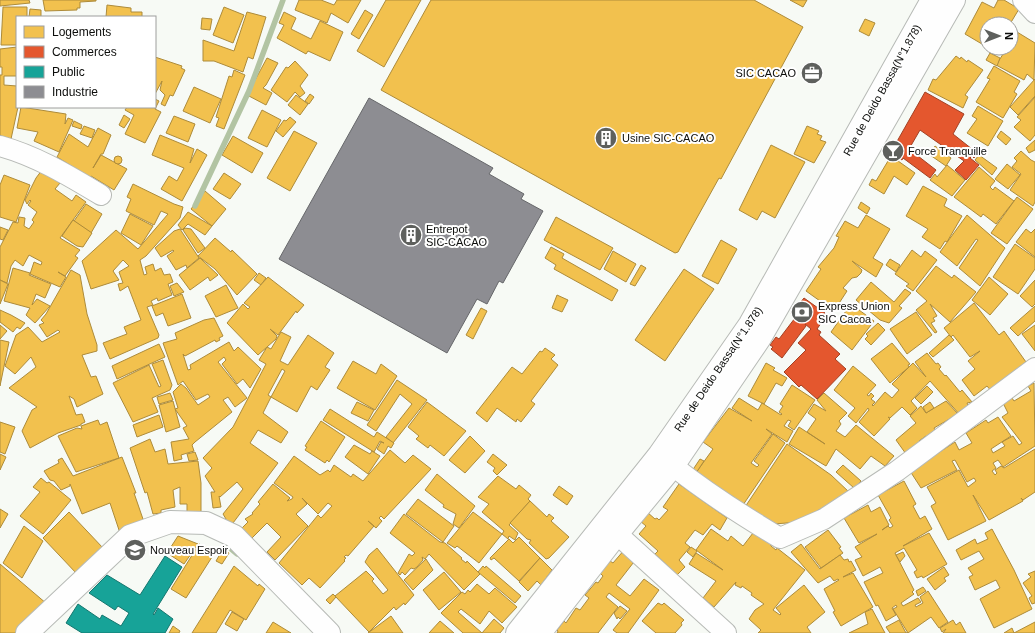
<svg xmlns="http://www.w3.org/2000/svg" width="1035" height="633" viewBox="0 0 1035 633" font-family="Helvetica,sans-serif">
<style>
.homes{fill:#f2c14e;stroke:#ad8b3a}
.shops{fill:#e4572e;stroke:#a34124}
.public{fill:#17a398;stroke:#14766e}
.industry{fill:#8d8d92;stroke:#66676a}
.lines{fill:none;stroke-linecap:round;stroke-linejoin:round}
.stream{stroke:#b2c4a3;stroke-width:5.5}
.minor-casing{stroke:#b7bab6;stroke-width:22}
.tertiary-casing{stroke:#b7bab6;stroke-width:24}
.secondary-casing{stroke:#b7bab6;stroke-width:24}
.minor{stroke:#fefefe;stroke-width:20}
.tertiary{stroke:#fefefe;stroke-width:22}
.secondary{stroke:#fefefe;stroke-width:22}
.labels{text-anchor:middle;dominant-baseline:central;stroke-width:4;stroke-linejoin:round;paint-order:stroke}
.poi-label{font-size:11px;fill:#0c0d0b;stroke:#fff;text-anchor:start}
.street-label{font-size:11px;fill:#0c0d0b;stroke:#fff}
</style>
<rect width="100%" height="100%" fill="#f7faf5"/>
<g class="homes">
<path d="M0,0H29L30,3L0,6Z"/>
<path d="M43,0H96V1L80,2V8H77V10L45,11Z"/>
<path d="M299,0H321L334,5L337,0H361L348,23L331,13L327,23L295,10Z"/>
<path d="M386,0H421L384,67L357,51Z"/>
<path d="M431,0H754L803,27L721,179L719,178L678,252L675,253L381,90Z"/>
<path d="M790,0H807L803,7Z"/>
<path d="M998,0H1004L1019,9L1010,24H987V47L965,34L982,2L994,8Z"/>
<path d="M107,5L131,8V12H142V17H106Z"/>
<path d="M3,7H27V17H17V45H1Z"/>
<path d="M224,7L244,15L233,43L213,35Z"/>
<path d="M30,9L41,10V17H29Z"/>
<path d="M365,10L373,15L359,39L351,34Z"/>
<path d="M247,12L266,17L253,59L248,57L243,72L214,61H203V40L234,51Z"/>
<path d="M284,12L296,18L291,29L311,39L320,21L343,32L330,61L308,51L306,54L277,38L284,25L279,23Z"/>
<path d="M202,18L212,19L210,30L201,29Z"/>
<path d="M865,19L875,23L869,36L859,31Z"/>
<path d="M1017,32L1035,43L1034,80L1027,74L1024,80L996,65L1007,48H1011V41Z"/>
<path d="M17,47V76H4V85L17,86V107H20H18L11,139L0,136V75H2V67H0V49Z"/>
<path d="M990,53L1000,58L997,66L986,60Z"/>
<path d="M956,56L960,59L961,57L967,62L968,60L983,70L965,95L968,97L963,108L928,90L933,79L936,80Z"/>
<path d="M155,57L182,66L181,68L185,70L173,96L170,95L165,106L161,104L165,95L160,90L162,81L155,94Z"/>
<path d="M267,58L278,63L266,85L263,88L272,93L266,105L247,95Z"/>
<path d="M295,61L308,75L300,86L305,93L300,97L295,92L287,102L271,90L286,67L288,68Z"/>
<path d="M994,66L1020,81L1014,92L1017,94L1003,118L976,102L990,79L987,78Z"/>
<path d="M234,70L245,75L224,129L216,126L219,118L216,117L229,76L232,77Z"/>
<path d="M1035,79V96L1018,115L1010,107Z"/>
<path d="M194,87L221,99L210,123L183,111Z"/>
<path d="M310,94L314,97L309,104L305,101Z"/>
<path d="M296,95L308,104L300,115L288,105Z"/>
<path d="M1035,97V135L1030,141L1014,127L1021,120L1017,117Z"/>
<path d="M155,99L159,101L155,109L161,112L145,143L125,134L134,115L125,110L127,107H155Z"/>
<path d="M978,106L1003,121L988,146L967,133L977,119L972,116Z"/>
<path d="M21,107L66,114L65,124L68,118L73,120L59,152L34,141L38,132L17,128Z"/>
<path d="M262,110L281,120L267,147L248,138Z"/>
<path d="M124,115L130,119L124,128L119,125Z"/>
<path d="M174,116L195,124L188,142L166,133Z"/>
<path d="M290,117L296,122L283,137L276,131L284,120L286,121Z"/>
<path d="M74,121L82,125L81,129L72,126Z"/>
<path d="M84,126L95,130L92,138L80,134Z"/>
<path d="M807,126L819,131L817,134L822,136L820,140L826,142L814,163L794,154Z"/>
<path d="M98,128L111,135L103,154H101L93,168L101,155L127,169L114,190L91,176L87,181L71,171L73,167L57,157L69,134L88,147Z"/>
<path d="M294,131L317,143L290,191L267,178Z"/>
<path d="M1001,131L1011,139L1006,145L997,137Z"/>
<path d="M160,135L194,149L190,163L197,149L207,155L182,201L161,189L169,176L177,181L184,168L152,155Z"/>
<path d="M233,136L263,153L252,173L222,155Z"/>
<path d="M1035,140V150L1029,153L1026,148Z"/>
<path d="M771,145L805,162L775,218L762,211L757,220L739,210Z"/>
<path d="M935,146L951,158L946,166L930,155Z"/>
<path d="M1021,151L1031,160L1035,162V202L1033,206L1010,190L1021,174L1012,167L1017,161L1014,158Z"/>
<path d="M979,155L997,168L992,175L975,160Z"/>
<path d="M891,156L915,173L907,185L894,176L884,194L869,185L872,179L876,181Z"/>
<circle cx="118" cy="160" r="4"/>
<path d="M1007,164L1020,175L1008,189L995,179Z"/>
<path d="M947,165L965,180L952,196L930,180L935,174L937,177Z"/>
<path d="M979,167L995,181L990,187L993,190L995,187L1014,201L996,224L983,214L981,217L954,197Z"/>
<path d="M42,170L60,183L55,189L72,201L76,195L86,202L60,238L80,250L75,256L78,258L65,276L58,272L66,277L60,287L30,274L34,262L41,265L42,262L29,255L23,266L15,260L11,266L7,283L0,280V247L13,222L18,223L19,217L25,218L24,226L29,229L34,222L32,220L37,212L28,205L31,201L30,200L27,204L25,200L36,178Z"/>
<path d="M224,173L241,184L230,199L213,189Z"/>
<path d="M4,175L30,185L16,222L0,217V185Z"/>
<path d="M133,184L174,204L183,207L180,218L146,256L140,260L144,275L147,274L145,267L153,264L155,271L161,268L164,275L170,274L173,282L168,284L172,295L158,301L157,298L151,301L153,305L147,307L159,335L158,338L110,359L103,343L127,334L124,327L141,320L128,286L120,291L118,284L123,283L119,272L129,266L123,260L113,271L119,280L91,289L82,261L116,230L138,249L168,214L161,211L154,225L126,211L131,199L127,197Z"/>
<path d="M923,186L947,199L944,206L962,216L947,242L945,241L940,249L922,237L928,229L906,216Z"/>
<path d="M205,191L226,209L212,226L191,209Z"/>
<path d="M1017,197L1033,209L1007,244L991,233Z"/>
<path d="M861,202L870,208L867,214L858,208Z"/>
<path d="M86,204L102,214L91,233L74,221Z"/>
<path d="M188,212L212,226L205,235L188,224L182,230L178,225Z"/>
<path d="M130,214L153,226L141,245L121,233Z"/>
<path d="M866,215L890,229L873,258L883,264L876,277L852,261L862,270L861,273L857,277L852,278L843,288L847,291L834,311L806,291L821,269L818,267L834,248L839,237L836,236L845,221L858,228Z"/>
<path d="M967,215L1005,248L980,286L959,268L978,240L976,239L957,266L940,252Z"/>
<path d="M556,217L613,248L600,270L544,240Z"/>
<path d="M73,220L92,233L83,247L77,246L62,236Z"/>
<path d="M0,227L8,230L3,240L0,239Z"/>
<path d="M185,228L191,229L205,248L198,253L183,230Z"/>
<path d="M180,229L199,258L187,268L186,265L176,270L167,256L174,251L173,250L161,257L155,248L174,231Z"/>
<path d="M1026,229L1031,233L1035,229V257L1016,242Z"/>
<path d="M215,238L231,252L232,250L257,274L237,295L215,269L198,256Z"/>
<path d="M721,240L737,249L718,284L702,276Z"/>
<path d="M1015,244L1035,258V269L1018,294L993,277Z"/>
<path d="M551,247L564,254L562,258L618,290L612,301L554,269L556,265L545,258Z"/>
<path d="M912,250L921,257L925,251L937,260L913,291L906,286L909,284L895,274Z"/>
<path d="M613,251L636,264L626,282L604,269Z"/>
<path d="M200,258L218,275L210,281L208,277L190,290L179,275Z"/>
<path d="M890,259L900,265L896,272L886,265Z"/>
<path d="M641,265L646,268L635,286L630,284Z"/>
<path d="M936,266L952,278L954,275L976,292L950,322L930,304L937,316L933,318L935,321L931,323L937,332L935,333L916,310L927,301L916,291Z"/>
<path d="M13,268L30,273L29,275L51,284L45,298L36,294L32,305L37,299L50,306L35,323L26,315L30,308L4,301Z"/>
<path d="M684,269L714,289L665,361L635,340Z"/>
<path d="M71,270L80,275L87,314L97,345V351L82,355L91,377L96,376L103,394L77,407L74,399L69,396L76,415L82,414L85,422L81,424V425L58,433L30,448L22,431L32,410L37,407L9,388L36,367L31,357L15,374L5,366L16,335L28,327L42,342L60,332L58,330L47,337L39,325L44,323L41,320L46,314Z"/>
<path d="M259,273L266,278L261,285L254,280Z"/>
<path d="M268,277L304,305L297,313L296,311L278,335L270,329L277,336L276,339L258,355L227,323L243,304L248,309L250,307L244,303Z"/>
<path d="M989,277L1008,294L990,315L972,300Z"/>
<path d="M0,280L8,284L0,304Z"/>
<path d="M1035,280V304L1032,307L1020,296Z"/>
<path d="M871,282L894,302L905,289L911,293L899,306L902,308L889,323L880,320L856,300Z"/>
<path d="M177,283L184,292L174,296L170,286Z"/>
<path d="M226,285L238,308L216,317L205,296Z"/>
<path d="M182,294L191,318L168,326L163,313L156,316L152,306Z"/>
<path d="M557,295L568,300L562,312L552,308Z"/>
<path d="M974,303L999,335L1004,331L1026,362L1004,379L992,392L987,386L974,396L962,380L975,369L968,361L980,351L970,357L953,335L951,337L944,328Z"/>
<path d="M851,304L874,321L852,350L831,332Z"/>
<path d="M1035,306V321L1018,336L1010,328Z"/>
<path d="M481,308L487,311L473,339L466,335Z"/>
<path d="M0,310L11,315L25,323L20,329L17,327L13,332L0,322Z"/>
<path d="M916,312L932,335L907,354L890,329Z"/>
<path d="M214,318L223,336L219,338L220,340L216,342L215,340L185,356L183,354L188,370L191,369L190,365L229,342L234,351L238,347L261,369L250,388L243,379L237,384L222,364L226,360L224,357L218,362L247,398L235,407L228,397L223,400L232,412L195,442L192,445L194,451L181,455L182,459L174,461L171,442L189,439L183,428L187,426L175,409L178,408L173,392L181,384L186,388L198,405L210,397L208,394L196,400L183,381L178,385L163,343L177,339L175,333L204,320Z"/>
<path d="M878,323L885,330L871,345L865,339L868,336L866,334Z"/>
<path d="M0,325L7,331L0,339Z"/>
<path d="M1035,325V351L1022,334Z"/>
<path d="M281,332L291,337L280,361L288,365L308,335L334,353L325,367L330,370L317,390L311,386L297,412L271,397L285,371L282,369L268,395L271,397L263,413L288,432L281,443L258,430L250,443L278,463L230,527L224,522L226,519L223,514L243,489L237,482L220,497L219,496L221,507L213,508L211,492H215L205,476L212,468L203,458L233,427L266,364L259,360L267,347L271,349Z"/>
<path d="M949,335L954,340L933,357L929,353Z"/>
<path d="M0,340L9,342L0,386Z"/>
<path d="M892,343L910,364L908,365L909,367L890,383L871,359Z"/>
<path d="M159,344L165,357L117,379L112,366Z"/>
<path d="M545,348L555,355L551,359L558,365L531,401L535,404L521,422L517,419L516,422L497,408L487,422L476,413L512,367L522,374L540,351L542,352Z"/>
<path d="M927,353L936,364L938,363L941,367L939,369L945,376L946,375L960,392L962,390L972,402L967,403L969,408L960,415L930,381L911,401L917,408L910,415L902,407L890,418L888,417L890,419L874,436L859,422L869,410L868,408L856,423L848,416L855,408L834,390L853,366L876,385L867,395L869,396L871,393L874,396L871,399L875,402L872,405L873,406L885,392L892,398L899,390L892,384L913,363L926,377L915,362Z"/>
<path d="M163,360L172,385L170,390L152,398L158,412L133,422L113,383L149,365L159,387L161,386L152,364Z"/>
<path d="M353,361L376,374L381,364L397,376L375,410L337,388Z"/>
<path d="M766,363L775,368L773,370L787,378L782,386L776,383L764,404L748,396Z"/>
<path d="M397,380L427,400L393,443L386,437L412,404L400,394L376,431L367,425Z"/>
<path d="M1034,383L1035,446L1003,467L998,460L993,463L996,468L992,471L995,475L997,473L995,470L1001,466L1004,468L1035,449V492L1023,500L1021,498L1023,501L989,520L973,495L986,521L948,540L931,506L936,503L927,487L959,470L968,487L976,481L974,478L967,482L955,460L952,461L957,470L921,488L910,471L955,442L959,450L972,443L966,433L986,420L988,423L998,417L1011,436L991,449L993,453L1005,446L1002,442L1013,436L1019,445L1022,443L1002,417L1008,413L1003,403L1012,398L1014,401L1031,391L1028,386Z"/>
<path d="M792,385L815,400L794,430L788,426L791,421L788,420L784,426L793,431L787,442L766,429L772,434L751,463L757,467L759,465L754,461L773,434L785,443L743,505L732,496L731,497L721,489L720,490L695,474L713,449L703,442L729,408L752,421L732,408L739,398L758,410L762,403L781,415L782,414L779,412L783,406L780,404Z"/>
<path d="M927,386L933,392L921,404L915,398Z"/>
<path d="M170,393L173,400L159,404L157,397Z"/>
<path d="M824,393L847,413L839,421L841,424L836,431L845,437L856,425L894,456L885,466L871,456L860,469L836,449L826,466L789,444L799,427L825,444L807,432L816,419L808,413L814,404L826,411L817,400Z"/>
<path d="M173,401L180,427L166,432L159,405Z"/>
<path d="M946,401L958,414L934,428L936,432L927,437L926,436L919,441L921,443L906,454L896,440L916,423L910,416L921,406L926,413Z"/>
<path d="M357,402L374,410L368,421L351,413Z"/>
<path d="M427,402L466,431L444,456L430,445L428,448L416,439L419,436L408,427Z"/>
<path d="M930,402L934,408L926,413L923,407Z"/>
<path d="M330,409L374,437L377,432L394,443L391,448L388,446L384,454L377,449L381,442L384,443L380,441L374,452L323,420Z"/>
<path d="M159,415L163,427L137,437L133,425Z"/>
<path d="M98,420L100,425L107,422L119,458L76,472L58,436L77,428L82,429L81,426Z"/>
<path d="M321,421L345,437L329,462L327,460L325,463L305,450L307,447L305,446Z"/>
<path d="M0,422L15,427L5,454L0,452Z"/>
<path d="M470,436L485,451L465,473L449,460Z"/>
<path d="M150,439L155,452L165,449L168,464L198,461L201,483V513H187V504H180V487L173,490L175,507L161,510V513L153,514L147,492L145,493L130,448Z"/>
<path d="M787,444L831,475L849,492L799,522L774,524L745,507Z"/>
<path d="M354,445L370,454L372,451L380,456L368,474L345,457Z"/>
<path d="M390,450L405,463L413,455L431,469L384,519L381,516L379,518L382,521L376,528L368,521L374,526L348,556L346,555L344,557L346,558L344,560L345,561L320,588L309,578L302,585L279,563L318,515L321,518L332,506L328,503L318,514L302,498L307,504L296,514L308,526L275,560L267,552L281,537L267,523L252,538L242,528L248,522L245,519L253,514L252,513L260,504L258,502L273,484L290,498L287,501L292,499L293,497L274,483L294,456L320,475L328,470L330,472L334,465L351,477L353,474L363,481Z"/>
<path d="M195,452L198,460L189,461L187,454Z"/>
<path d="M0,454L6,457L0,470Z"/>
<path d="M493,454L507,465L497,475L493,471L495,468L487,462Z"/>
<path d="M122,457L136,493H134L144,522L120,533L110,503L82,514L70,484V486L61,490L54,481L50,480L44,471L59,463L58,460L62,458L73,476Z"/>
<path d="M700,459L704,461L696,473L692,471Z"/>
<path d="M843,465L861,481L854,488L836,472Z"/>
<path d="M437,474L475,506L459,528L453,524L456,514L443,507L444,505L425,490Z"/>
<path d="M498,476L516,489L519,485L531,495L528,499L530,501L509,525L518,533L515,540L509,536L508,539L502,534L504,531L482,512L489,504L478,497Z"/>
<path d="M41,478L47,483L49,482L71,500L43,534L20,516L40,492L33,487Z"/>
<path d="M904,481L916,504L913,506L920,519L925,516L932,529L903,546L929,533L947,564L923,578L922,576L917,578L914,572L917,570L904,548L895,553L914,590L912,592L914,594L901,603L903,606L918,598L921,602L915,605L916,607L923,603L920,597L928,591L948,622L939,628L931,617L908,633L893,609L897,607L896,605L892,608L896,615L886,621L878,605L876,606L864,582L883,573L880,567L863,576L855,560L862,557L855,547L877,534L859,543L844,518L868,505L871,512L880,507L889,525L882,530L888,526L890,528L893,526L889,520L891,518L878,495Z"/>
<path d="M679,484L727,518L720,530L712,524L703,535L695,530L685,543L690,547L679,560L685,567L677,575L655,554L658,551L639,534L646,526L640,521L647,512L655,519L657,518L659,520L668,510L663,507Z"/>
<path d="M559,486L573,496L567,505L553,495Z"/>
<path d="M418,499L454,526L443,542L406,514Z"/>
<path d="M530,501L547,517L549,514L554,518L551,521L569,537L549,558L546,559L529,543L531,540L527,539L510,523Z"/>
<path d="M0,509L8,514L0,528Z"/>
<path d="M69,512L103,548L77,574L43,538Z"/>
<path d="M473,512L502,534L479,563L457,546L455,548L447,543Z"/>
<path d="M404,514L440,542L445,543L462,558L461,559L466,563L467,561L480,574L464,590L429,554L425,559L422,557L423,560L417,567L414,569L411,568L405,575L402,572L400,575L398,573L409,554L412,556L415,553L390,533Z"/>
<path d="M24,526L43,541L22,578L3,563Z"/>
<path d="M711,529L728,541L731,536L743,546L753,533L771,543V546L776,550L777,548L805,570L773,610L780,615L781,614L776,608L804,585L825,612L807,627L811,633H758L761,630L749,619L755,610L764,604L751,595L752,593L742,586L741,588L735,585L736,582L714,607L703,598L716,581L689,564L696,553L723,570L696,550Z"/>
<path d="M992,529L1014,570L1032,609L994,628L980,599L1000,588L996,580L975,590L969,577L973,575L968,568L984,559L979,551L961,560L956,550L975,539L977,544L988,539L985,533Z"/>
<path d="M828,530L841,547L839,548L843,553L821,568L805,547Z"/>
<path d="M178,536L198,544L184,564L167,553Z"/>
<path d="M519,537L540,558L519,581L494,558L491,560L490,558L509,539L513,543Z"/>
<path d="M199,544L214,550L212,557L186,598L171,589Z"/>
<path d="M801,544L820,569L840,555L844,560L848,559L849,562L851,561L856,570L843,577L853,573L873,607L841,626L833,612L835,611L824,589L839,580L838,579L834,581L830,576L818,583L791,552Z"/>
<path d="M691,547L697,551L693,557L687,552Z"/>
<path d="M377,548L414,595L405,605L404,603L396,610L394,607L369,632L335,596L366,571L374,579L372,581L383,594L388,590L365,562L369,555Z"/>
<path d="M223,549L229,553L222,564L216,561Z"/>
<path d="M625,549L637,558L616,585L630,596L644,579L659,590L628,633H617L613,630L630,609L609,593L606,597L618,607L598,633H557L558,631L557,630L564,621L566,623L576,608L580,610L589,598L585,595L596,582L598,583L603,576L600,573L610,561L613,563Z"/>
<path d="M903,552L905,556L900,562L896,555Z"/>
<path d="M540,558L552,570L541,585L537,581L528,591L519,582Z"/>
<path d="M426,559L433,570L413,590L404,580Z"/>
<path d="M0,564L47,604L19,633H0Z"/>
<path d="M234,566L258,586L259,584L265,589L246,620L230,610L216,633H192Z"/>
<path d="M483,566L485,568L486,566L521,596L515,603L478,572Z"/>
<path d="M944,567L949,575L944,578L946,581L935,590L927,579Z"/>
<path d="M1035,571V603L1032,604L1029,598L1032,596L1023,583L1031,577L1028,574Z"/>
<path d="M444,572L461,592L439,610L423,590Z"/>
<path d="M477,584L489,594L495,588L517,607L502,623L489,611L480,624L461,609L458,612L482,633L494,619L504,628L500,633H463L441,613L462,592L465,594L468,590L470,592Z"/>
<path d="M923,587L926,591L918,596L916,591Z"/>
<path d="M333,594L336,597L330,604L326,600Z"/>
<path d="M658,603L662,605L664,603L684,620L681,623L682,625L675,633H656L642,621Z"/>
<path d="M620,606L627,611L620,619L618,617L617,619L614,613Z"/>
<path d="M872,609L885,633H849L868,624L865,612Z"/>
<path d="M232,612L244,619L237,631L225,624Z"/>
<path d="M391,616L403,633H368Z"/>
<path d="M899,620L906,633H908H890L886,627Z"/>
<path d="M953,620L956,625L960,622L966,633H943L946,629L942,632L940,628Z"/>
<path d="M440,621L454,633H429Z"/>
<path d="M273,622L291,633H266Z"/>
<path d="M1035,622V633H1004L1012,628L1014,633Z"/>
<path d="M173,626L180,631L179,633H169Z"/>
</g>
<g class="shops">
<path d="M925,92L964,114L953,134L977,153L974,158L972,156L970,158L979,165L966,180L955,170L964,161L920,130L909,149L936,170L930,178L903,158L902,160L891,152Z"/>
<path d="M804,298L825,313L824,315L826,316L817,329L821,332L819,335L840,354L835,359L846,369L817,399L801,385L799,387L784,372L806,350L798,343L811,329L805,324L806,326L782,358L771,349L773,347L770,345L776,337L779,339L795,318L791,314Z"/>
</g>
<path class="public" d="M165,556L182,567L153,614L154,615L158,608L173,619L165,633H82L66,623L78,604L100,619L102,615L121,626L129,613L118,606L115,610L89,593L107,575L140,595Z"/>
<path class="industry" d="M369,98L493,168L489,174L524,194L521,199L543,211L503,283L499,281L487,304L477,299L447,353L279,259Z"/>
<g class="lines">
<g class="stream">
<path d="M195,206L249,91L283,0"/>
<path d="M225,544L237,554"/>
</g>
<g class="minor-casing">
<g id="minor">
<path d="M1023,0L1035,13"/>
<path d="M0,146C37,156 69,176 101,195"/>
<path d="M673,466C707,493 743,516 780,538L824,519L897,471L1035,368"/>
<path d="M606,524L726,633"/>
</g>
</g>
<g class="tertiary-casing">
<path id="tertiary" d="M27,633L130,536L170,522L206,523L234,536L329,633"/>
</g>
<g class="secondary-casing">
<g id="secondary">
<path d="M517,633L659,455L750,324L932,0"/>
<path d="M540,633L617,534L673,466L760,338L954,0"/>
</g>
</g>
<use href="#minor" class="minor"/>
<use href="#tertiary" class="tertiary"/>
<use href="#secondary" class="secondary"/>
</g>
<defs>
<g id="office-disc" transform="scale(1.15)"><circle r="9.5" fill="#5e605d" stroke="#fff"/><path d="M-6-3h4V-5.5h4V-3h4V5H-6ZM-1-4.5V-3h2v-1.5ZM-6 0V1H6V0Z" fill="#fff"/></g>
<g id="building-disc" transform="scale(1.15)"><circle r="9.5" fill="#5e605d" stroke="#fff"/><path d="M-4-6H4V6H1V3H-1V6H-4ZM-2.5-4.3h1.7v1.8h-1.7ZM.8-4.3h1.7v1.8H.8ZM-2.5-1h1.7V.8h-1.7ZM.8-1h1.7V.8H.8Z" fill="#fff"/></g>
<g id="bar-disc" transform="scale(1.15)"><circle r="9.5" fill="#5e605d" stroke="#fff"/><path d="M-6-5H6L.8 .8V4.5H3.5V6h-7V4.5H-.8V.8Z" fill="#fff"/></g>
<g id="bank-disc" transform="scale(1.15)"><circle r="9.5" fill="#5e605d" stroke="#fff"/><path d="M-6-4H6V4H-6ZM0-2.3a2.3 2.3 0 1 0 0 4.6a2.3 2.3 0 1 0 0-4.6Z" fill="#fff"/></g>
<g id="school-disc" transform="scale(1.15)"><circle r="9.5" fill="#5e605d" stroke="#fff"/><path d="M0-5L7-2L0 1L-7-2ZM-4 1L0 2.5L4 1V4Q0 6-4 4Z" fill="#fff"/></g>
</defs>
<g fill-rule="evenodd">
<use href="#office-disc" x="812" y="73"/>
<use href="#building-disc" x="606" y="138"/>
<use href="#bar-disc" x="893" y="151"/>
<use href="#building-disc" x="411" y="235"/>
<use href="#bank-disc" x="802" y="312"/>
<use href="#school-disc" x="135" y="550"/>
</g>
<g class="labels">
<g class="poi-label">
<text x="796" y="73" text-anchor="end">SIC CACAO</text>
<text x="622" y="138">Usine SIC-CACAO</text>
<text x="908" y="151">Force Tranquille</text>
<text x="426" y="229">Entrepot<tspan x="426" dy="13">SIC-CACAO</tspan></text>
<text x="818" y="306">Express Union<tspan x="818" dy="13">SIC Cacoa</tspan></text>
<text x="150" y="550">Nouveau Espoir</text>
</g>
<g class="street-label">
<text transform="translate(882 90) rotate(-61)">Rue de Deido Bassa(N°1.878)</text>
<text transform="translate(718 369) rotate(-56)">Rue de Deido Bassa(N°1.878)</text>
</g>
</g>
<rect x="16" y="16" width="140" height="92" fill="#ffffff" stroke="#9e9e9d"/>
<rect x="24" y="26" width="20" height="12" fill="#f2c14e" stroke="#9e9e9d"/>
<text x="52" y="36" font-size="12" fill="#0c0d0b">Logements</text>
<rect x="24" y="46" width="20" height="12" fill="#e4572e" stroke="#9e9e9d"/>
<text x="52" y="56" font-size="12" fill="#0c0d0b">Commerces</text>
<rect x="24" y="66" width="20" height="12" fill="#17a398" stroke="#9e9e9d"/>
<text x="52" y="76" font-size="12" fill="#0c0d0b">Public</text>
<rect x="24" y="86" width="20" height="12" fill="#8d8d92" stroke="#9e9e9d"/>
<text x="52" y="96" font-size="12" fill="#0c0d0b">Industrie</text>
<g transform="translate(999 36) rotate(90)"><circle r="19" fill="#ffffff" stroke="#9e9e9d"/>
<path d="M0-3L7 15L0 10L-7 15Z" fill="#5e605d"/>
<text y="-6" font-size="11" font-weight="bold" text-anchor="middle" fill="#0c0d0b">N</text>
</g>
</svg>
